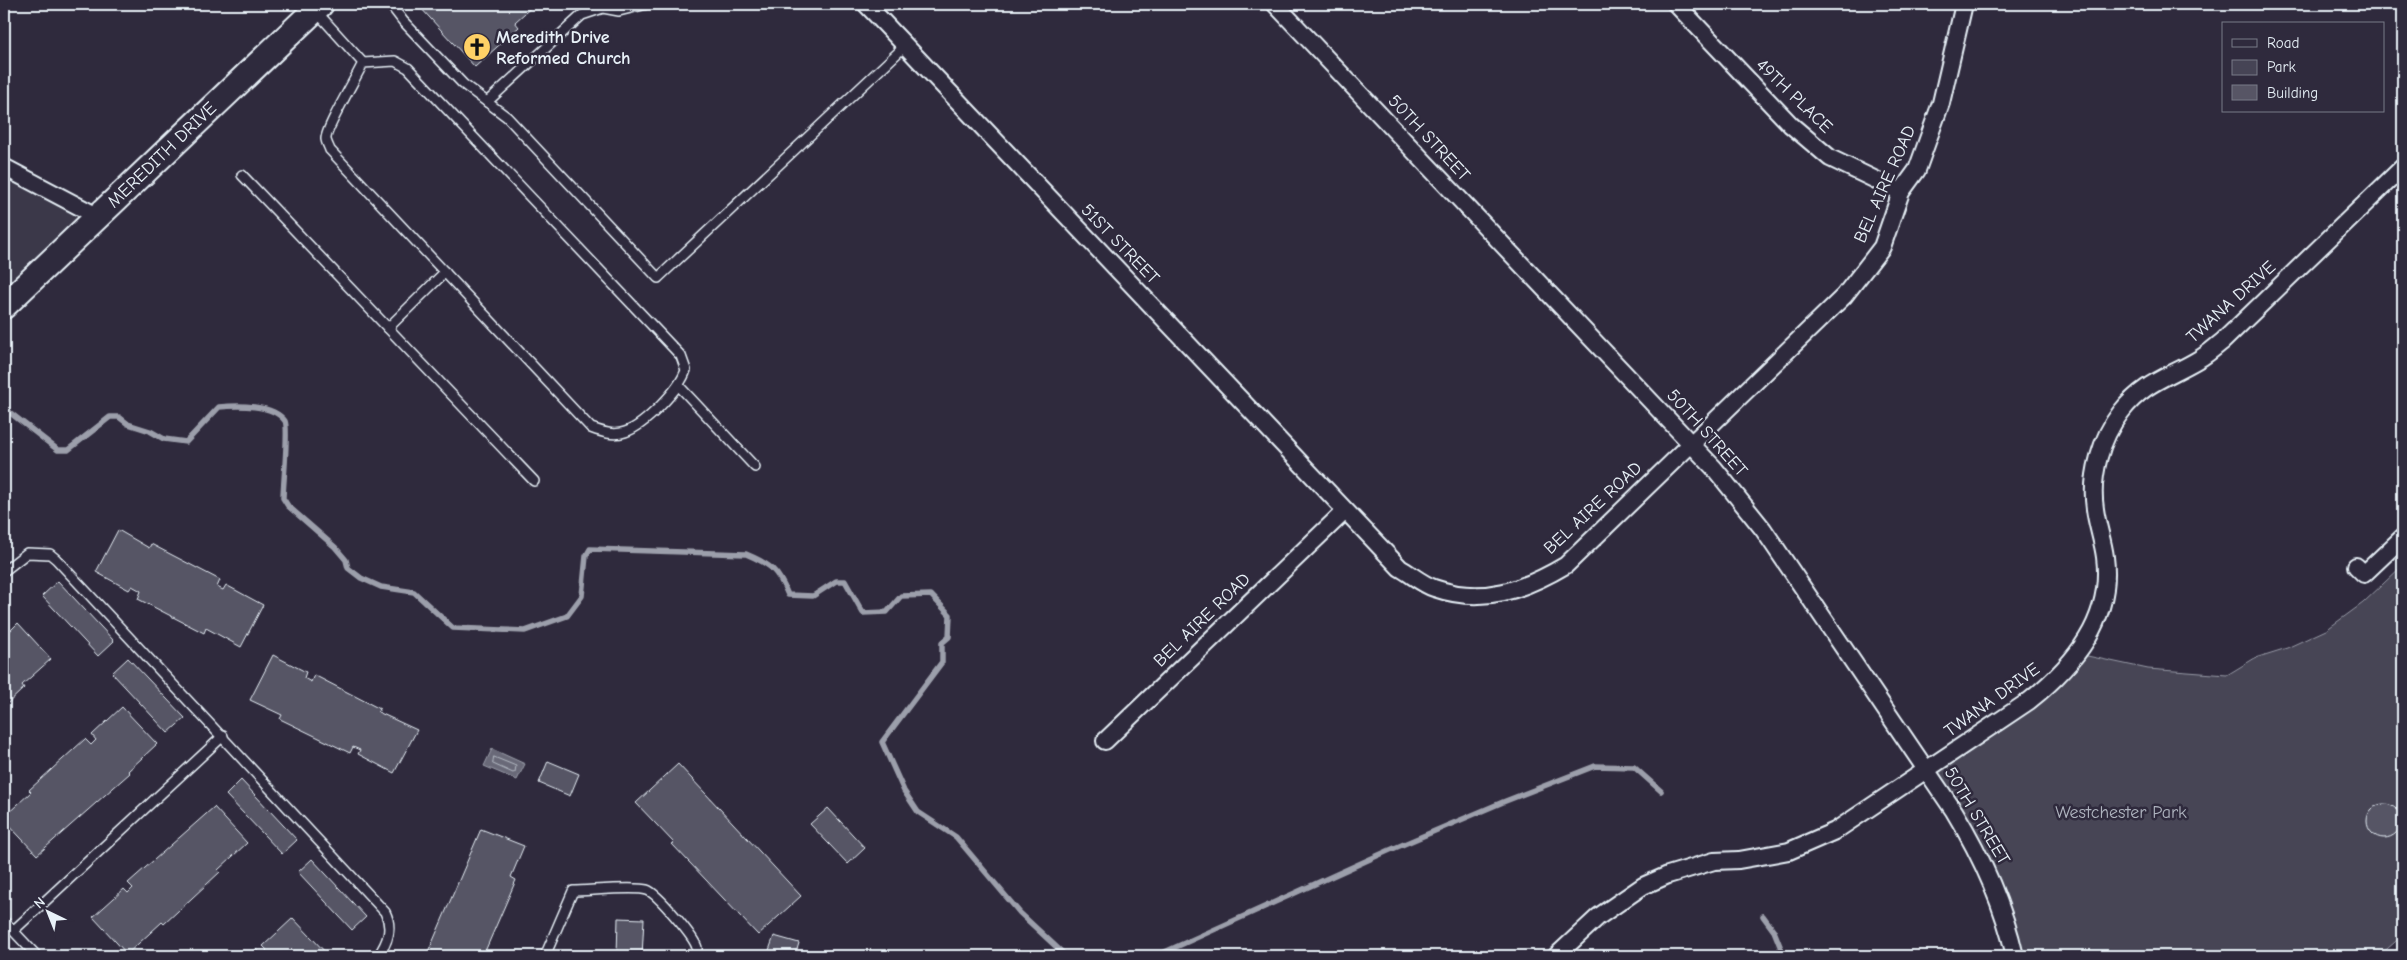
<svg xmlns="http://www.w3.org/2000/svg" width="2407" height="960" viewBox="0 0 2407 960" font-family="'Comic Neue',sans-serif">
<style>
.built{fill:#3b3749}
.green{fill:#464455;stroke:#979aa6}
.water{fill:#696978;stroke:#9c9fab}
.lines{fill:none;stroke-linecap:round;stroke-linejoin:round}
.shore{stroke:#b5bbc5;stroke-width:1}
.stream{stroke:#9c9fab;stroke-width:5.5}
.building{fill:#575565;stroke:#e8f1f8}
.lane-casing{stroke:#e8f1f8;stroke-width:12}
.street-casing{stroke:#e8f1f8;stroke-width:20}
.secondary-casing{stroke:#e8f1f8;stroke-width:28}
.path{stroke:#e8f1f8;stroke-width:3;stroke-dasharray:5 4;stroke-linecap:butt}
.lane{stroke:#2f2a3d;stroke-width:9}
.street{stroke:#2f2a3d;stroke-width:16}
.secondary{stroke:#2f2a3d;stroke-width:24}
.labels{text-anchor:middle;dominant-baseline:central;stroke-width:5;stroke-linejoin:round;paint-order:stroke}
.poi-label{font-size:18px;font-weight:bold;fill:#e8f1f8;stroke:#2f2a3d;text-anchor:start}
.street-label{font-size:18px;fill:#e8f1f8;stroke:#2f2a3d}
.park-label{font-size:18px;fill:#afb4bf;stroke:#2f2a3d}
</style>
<rect width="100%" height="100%" fill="#2f2a3d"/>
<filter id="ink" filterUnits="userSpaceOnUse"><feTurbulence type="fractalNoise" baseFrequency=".02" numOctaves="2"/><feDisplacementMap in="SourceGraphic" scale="10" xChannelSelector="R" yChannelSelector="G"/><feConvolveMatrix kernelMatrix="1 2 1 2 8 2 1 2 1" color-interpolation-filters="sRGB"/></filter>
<g filter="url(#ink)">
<path class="built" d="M4,167L97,216L4,306Z"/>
<path class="green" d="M2403,565V935L2379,956H2015L1993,883L1927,771L2078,654L2148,669L2227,675L2255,658L2287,648L2326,630L2363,603Z"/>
<path class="water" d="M492,749L525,764L517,780L484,766Z"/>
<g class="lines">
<path class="shore" d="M494,757L516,766L515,772L513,773L493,764Z"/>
<g class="stream">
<path d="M4,408L58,450H68L110,417H119L128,424L150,431L164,439L186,442L219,407C237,405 273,404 285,421C289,428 283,486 283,498L288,506L335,547L346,560L348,568L361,578L381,587L414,592L453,628L525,631L567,616L582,596L586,556L590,549L746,554C770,564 778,570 788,595L813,596L836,581H845L863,613L887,612L901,596L931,595L950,615L949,637L942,643V662L882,742L904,791L918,812L956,837L1020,913L1066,956"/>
<path d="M1763,916L1774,931L1784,956"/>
<path d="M1156,956L1390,850L1503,802L1595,766L1634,767L1661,791"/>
</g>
</g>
<g class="building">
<path d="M422,4H535L515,22L519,27L475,67L419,6Z"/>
<path d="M118,530L149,548L151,544L220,580L217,587L223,590L226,585L263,605L241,647L206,628L204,633L138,599L141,591L132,586L129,590L96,572Z"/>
<path d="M58,581L114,641L98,656L42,596Z"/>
<path d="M18,623L51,659L22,685L24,688L4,707V637Z"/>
<path d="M273,655L306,672L304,678L311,682L314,675L380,709L378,712L417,730L394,773L358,754L360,750L353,747L350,753L280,719L282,715L250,700Z"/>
<path d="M128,658L185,718L168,733L112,673Z"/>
<path d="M122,707L157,744L128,771L130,773L37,855L4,820V817L31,792L29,790L85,739L91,745L96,740L92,735Z"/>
<path d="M548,761L579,774L570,796L539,783Z"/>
<path d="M678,764L801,896L758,935L672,844L674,843L636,803Z"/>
<path d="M241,780L297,840L282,854L226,795Z"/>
<circle cx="2384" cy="821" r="17"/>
<path d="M214,807L247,843L218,870L220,872L164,924L162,922L127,954L93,917L124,889L128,893L133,888L128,883Z"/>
<path d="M828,808L865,848L848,864L810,824Z"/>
<path d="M481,829L524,846L511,877L516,880L483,956L427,955Z"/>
<path d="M312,859L366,917L352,930L298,872Z"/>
<path d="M293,918L328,955L326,956H248L256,949L261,956L267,950L263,946Z"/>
<path d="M618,918L644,919L642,956H617Z"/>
<path d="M774,936L799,943L795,956H767Z"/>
<path d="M9,950L14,956H4Z"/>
</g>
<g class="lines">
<g class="lane-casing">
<g id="lane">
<path d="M390,4L403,21L463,84L507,117L658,278L905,46"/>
<path d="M315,10L363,63"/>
<path d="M395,61L408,68L681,356L686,370C680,389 644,426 625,432C613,436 602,432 591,428L330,150C329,147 326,142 326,139C325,130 357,76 363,63Z"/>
<path d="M487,102L582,15L603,8L619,11L647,4"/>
<path d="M242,175L534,481"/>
<path d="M388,328L445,272"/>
<path d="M679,386L755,467"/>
<path d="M4,571L27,553L50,554L56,559L385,912C393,928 388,942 378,956"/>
<path d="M4,921L37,956"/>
<path d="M13,931L223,736"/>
<path d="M545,956L573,891C588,891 635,886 647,890C657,893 695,938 697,948C697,951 697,954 696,956"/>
</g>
</g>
<g class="street-casing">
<g id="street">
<path d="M866,4L1400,568C1411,574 1422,584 1434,588C1483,605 1524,590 1566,565L1844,296L1882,247L1901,192L1917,170L1941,103L1964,4"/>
<path d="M1275,4L1714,468L1763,529L1954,811C1982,857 2003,904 2015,956"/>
<path d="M1676,4L1791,125L1830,158L1901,192"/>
<path d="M4,167L97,216"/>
<path d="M2356,566L2364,574L2403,537"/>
<path d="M1105,741L1345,511"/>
<path d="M1556,956L1598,917L1643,886L1668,875L1714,861L1739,860L1789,851L1835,831L2029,701C2074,665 2113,619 2105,557C2103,541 2097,525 2095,509C2090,476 2101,438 2121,412C2144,382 2169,377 2199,359C2208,354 2215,347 2223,341L2403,167"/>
</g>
</g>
<g class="secondary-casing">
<path id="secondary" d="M4,306L321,4"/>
</g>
<path class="path" d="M2396,810L2403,803"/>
<use href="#lane" class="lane"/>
<use href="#street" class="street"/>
<use href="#secondary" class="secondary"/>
</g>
</g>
<defs>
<g id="church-disc" transform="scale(1.4375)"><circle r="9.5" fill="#ffd166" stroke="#2f2a3d"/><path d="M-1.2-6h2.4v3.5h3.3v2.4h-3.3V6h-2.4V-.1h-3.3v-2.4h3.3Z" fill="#111"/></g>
</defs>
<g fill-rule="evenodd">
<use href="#church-disc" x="477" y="47"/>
</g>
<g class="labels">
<g class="poi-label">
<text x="496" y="37">Meredith Drive<tspan x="496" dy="21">Reformed Church</tspan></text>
</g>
<g class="street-label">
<text transform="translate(1794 96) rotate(44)">49TH PLACE</text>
<text transform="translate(1429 138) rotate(47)">50TH STREET</text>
<text transform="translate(162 155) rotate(-44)">MEREDITH DRIVE</text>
<text transform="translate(1885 184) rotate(-66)">BEL AIRE ROAD</text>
<text transform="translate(1120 244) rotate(46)">51ST STREET</text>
<text transform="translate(2231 302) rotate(-42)">TWANA DRIVE</text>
<text transform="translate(1707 433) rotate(48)">50TH STREET</text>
<text transform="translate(1593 508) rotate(-43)">BEL AIRE ROAD</text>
<text transform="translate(1202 620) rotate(-44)">BEL AIRE ROAD</text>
<text transform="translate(1992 700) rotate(-36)">TWANA DRIVE</text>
<text transform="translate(1977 816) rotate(59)">50TH STREET</text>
</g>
<g class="park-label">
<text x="2121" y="812">Westchester Park</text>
</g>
</g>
<rect width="2407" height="960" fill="none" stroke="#2f2a3d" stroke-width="20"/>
<rect x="10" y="10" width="2387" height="940" fill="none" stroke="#e8f1f8" stroke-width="2" filter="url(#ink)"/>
<rect x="2222" y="22" width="162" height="90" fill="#2f2a3d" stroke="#797a88"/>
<rect x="2232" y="39" width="25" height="8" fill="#2f2a3d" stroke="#797a88"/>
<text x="2267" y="48" font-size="15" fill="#e8f1f8">Road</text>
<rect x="2232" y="60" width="25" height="15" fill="#464455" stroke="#797a88"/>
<text x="2267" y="72" font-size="15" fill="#e8f1f8">Park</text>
<rect x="2232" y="85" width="25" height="15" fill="#575565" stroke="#797a88"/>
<text x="2267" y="98" font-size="15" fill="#e8f1f8">Building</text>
<g transform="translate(48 912) rotate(317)" stroke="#2f2a3d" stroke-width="4" paint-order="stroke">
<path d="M0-4L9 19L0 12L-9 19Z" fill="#e8f1f8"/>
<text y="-8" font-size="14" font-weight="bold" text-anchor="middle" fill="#e8f1f8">N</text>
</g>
</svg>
